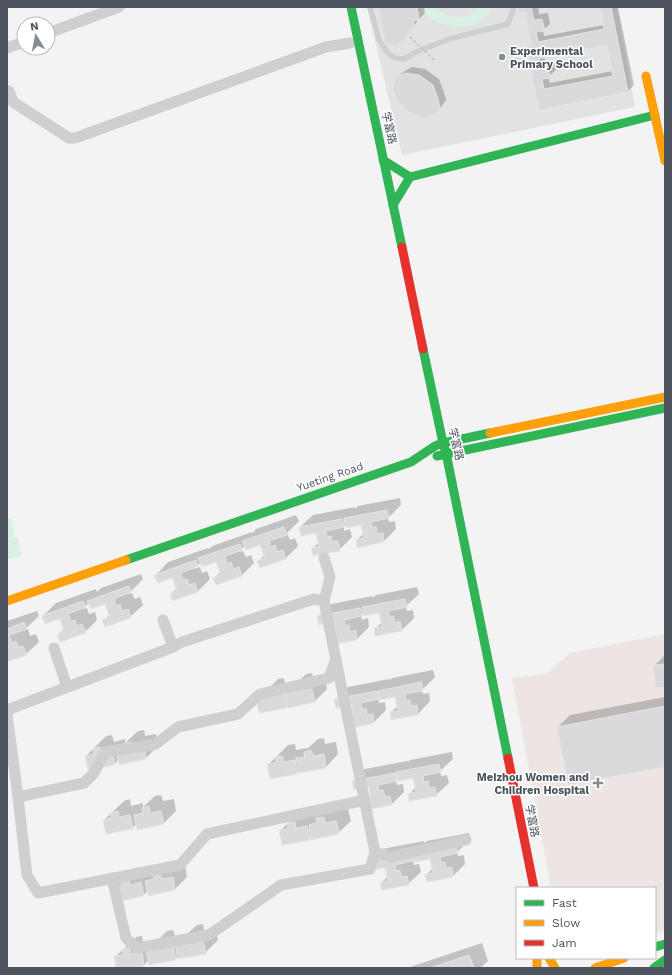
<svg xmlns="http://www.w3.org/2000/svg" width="672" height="975" viewBox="0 0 672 975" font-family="'Work Sans','Noto Sans SC',sans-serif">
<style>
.education{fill:#e2e2e3}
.medical{fill:#ede5e4}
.green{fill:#dbf0e4}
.shadow{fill:#0003;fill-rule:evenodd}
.building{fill:#dadadc;stroke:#e5e5e6;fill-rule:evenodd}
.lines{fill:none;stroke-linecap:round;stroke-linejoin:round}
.lane{stroke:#cecfd1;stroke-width:5.5}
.street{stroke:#cecfd1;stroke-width:11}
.fast{stroke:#30b455;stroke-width:9}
.slow{stroke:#ff9f0a;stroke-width:9}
.jam{stroke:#e5322d;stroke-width:9}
.path-bridge{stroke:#bdc6c3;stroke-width:1.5;stroke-dasharray:3 2;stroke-linecap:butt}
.poi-dot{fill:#868c93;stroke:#fff;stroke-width:1.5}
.labels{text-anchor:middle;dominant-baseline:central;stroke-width:3;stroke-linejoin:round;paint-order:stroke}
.poi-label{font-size:11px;font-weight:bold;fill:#4b545f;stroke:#fff;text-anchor:start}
.street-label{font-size:11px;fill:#4b545f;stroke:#fff}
</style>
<rect width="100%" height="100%" fill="#f4f3f3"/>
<path class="education" d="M367,7H617L635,107L402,155Z"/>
<path class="medical" d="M665,634V930L655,933V888H551L512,678L546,674L570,653Z"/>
<g class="green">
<path d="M421,7H434L444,14L456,17H463L470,15L479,7H494L484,19L474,25L460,28L442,24L430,19Z"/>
<path d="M11,518L15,537L7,539V519Z"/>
<path d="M18,537L21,556L7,559V540Z"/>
</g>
<g class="shadow">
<path d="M379,7H424L425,13L419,19L403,40L396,46Z"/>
<path d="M519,7H538L539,14L548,13L550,24L543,30L544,36L604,25L601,7H618L634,85L628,91L540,109L527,47L532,42L525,10ZM608,44L613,71L550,83L548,77L556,70L554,62L546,63L544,56Z"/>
<path d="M412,67L425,69L439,79L443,89L446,100L441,107L435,114L396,79L403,72Z"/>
<path d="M400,498L401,505L388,518L389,522L395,521L396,529L384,541L358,546L357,540L364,533L362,523L346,524L344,526V531L350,529L352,537L339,550L312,549L319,542L317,532L300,527L313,515L355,507V509L358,506Z"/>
<path d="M296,515L299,521L287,533L290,540L295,538L298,546L286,558L258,561L265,555L261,544L245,546L238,552L243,551L246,557L251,555L254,563L242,575L214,578L221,572L217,561L201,562L198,565L192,567L193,569L200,567L202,573L207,571L210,579L198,591L171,594L177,588L173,577L156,575L168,562L208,548L209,549L212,546L252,532L253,533L256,529Z"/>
<path d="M141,574L143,579L128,594L132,593L135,599L140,597L143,605L130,617L104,620L110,614L106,603H89L82,609L87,608L89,614L95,612L97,620L85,632L58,635L64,629L60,618L43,616L56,603L96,589L97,592L101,588Z"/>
<path d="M417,587L419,594L406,606L407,611L413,610L414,618L402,630L375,629L382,622L380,612L364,613L361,615L362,620L368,618L369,627L357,639L331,644L330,638L337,631L335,621L318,616L331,604L373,596V598L376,595Z"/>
<path d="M37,611L39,616L23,631L28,629L30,636L36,634L39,642L26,654L7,661V621Z"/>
<path d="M665,655V686L654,666Z"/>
<path d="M433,670L435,677L422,690L423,694L429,693L430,701L418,714L392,719L391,712L398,706L396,696L380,697L378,698L379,703L385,702L386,710L374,722L348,727L347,721L354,714L352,704L335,700L348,687L389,679L390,680L392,678Z"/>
<path d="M312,673L314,679L325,677L327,689L315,701L288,705L286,707L271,686L278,679L284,678L285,684L299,681L306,674Z"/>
<path d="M665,697V766L558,727L570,715Z"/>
<path d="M144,730L145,736L156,734L158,746L146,758L120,764L119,759L115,764L86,756L106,736L112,735L114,742L125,739V743L138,731Z"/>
<path d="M324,738L325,744L336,742L338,754L326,767L299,770L297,773L268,765L288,745L295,744L296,750L307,748V749L318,739Z"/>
<path d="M452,752L453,759L440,771L441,776L447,775L449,783L436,795L409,794L416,787L414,777L398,778L396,780L397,785L403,784L404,792L392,804L365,803L371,796L370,786L353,781L365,769L407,761L408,762L410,760Z"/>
<path d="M161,795L163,801L174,799L176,811L164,823L137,824L132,828L104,820L124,801L130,799L131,806L143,803V807L155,796Z"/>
<path d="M348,809L351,821L338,833L312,836L309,839L280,831L293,818L319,814V816L322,813Z"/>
<path d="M469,833L470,840L457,852L458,856L464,855L465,864L453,876L427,881L426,875L433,868L431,858H415L413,860L414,865L419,864L421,872L408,884L381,883L388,876L386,866L371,869L382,849L424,841V843L427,841Z"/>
<path d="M173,861L174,867L185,865L187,877L175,889L149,894L148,891L143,895L115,887L135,868L141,867L142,873L160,869L166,862Z"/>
<path d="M203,924L204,930L215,928L218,940L205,953L179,955L175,959L149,960L144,965L128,968H117L115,957L136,937L142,936L143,942L155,943L167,931L173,930L175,936L186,935L197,925Z"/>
<path d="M482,943L488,961L480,968H407Z"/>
</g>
<g class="building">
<path d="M378,7H417L419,20L413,21L414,25L397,47L385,43Z"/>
<path d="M518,7H531L534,20L542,19L545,31L536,32L538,42L604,29L600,7H611L628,92L539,110L526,46L531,45L525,12L519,13ZM607,45L613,76L544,89L542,79L550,78L548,67L540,69L538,59Z"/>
<path d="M405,73L419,75L433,85L437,96L440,107L435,114L426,118L413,115L403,107L396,100L393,89L395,78Z"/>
<path d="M387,510L389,518L371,522L372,528L376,527L377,534L383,533L384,542L357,548L356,540L364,538L361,525L346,528L344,518Z"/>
<path d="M342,519L344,527L326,531L327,537L331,536L332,542L338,541L340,551L313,556L311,548L319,547L316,533L301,536L299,527Z"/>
<path d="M284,527L287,535L269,541L271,547L275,545L277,552L283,550L286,559L260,568L257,561L265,558L260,545L246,550L242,541Z"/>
<path d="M240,544L242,550L225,556L227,564L231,562L233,569L239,567L242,576L216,585L213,578L221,575L216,562L202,567L198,558Z"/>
<path d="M196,560L198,566L181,573L183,580L187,579L189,585L195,583L198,592L172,601L170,594L177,591L172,578L158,583L154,575Z"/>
<path d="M129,586L131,592L114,599L116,606L120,605L122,611L128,609L131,618L105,627L102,620L110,617L105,604L91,609L87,601Z"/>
<path d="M405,599L407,607L388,611L390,617L393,616L395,623L400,621L402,631L375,636L374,628L382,627L379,613L364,616L362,607Z"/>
<path d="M83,601L86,607L68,614L71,621L75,620L77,626L82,624L86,633L60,642L57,635L64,632L60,619L45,624L42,616Z"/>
<path d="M360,608L362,616L344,620L345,626L349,625L350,632L356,630L357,640L330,645L337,636L334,622L319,625L317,616Z"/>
<path d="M24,622L27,629L9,635L12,643L16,641L18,647L23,646L27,655L7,662V629Z"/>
<path d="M665,664V687L656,688L653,665Z"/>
<path d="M421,682L423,691L405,694L406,700H410L411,706L417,705L418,715L391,720L390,712L398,711L395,697L380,700L378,691Z"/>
<path d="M300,685L301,691L312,689L315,702L288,708L285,693Z"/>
<path d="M377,691L379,699L361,703L362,709L366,708L367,715L373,714L374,723L347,729L346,721L354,719L351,705L336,708L334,699Z"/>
<path d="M284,694L287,708L259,713L256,698Z"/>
<path d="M665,706V767L568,785L557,727Z"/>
<path d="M132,742L133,748L144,746L146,759L119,765L116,750L125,748L124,743Z"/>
<path d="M100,747L101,753L112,751L115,765L88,770L85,756L94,754L93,749Z"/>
<path d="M311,750L313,756L324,754L326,768L299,773L296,758L305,757L304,752Z"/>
<path d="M282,756L284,762L295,760L297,774L270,779L267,764L276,763L275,757Z"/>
<path d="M439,764L441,772L423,776L424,782L428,781L429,788L435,787L437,796L409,801L408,794L416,792L413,778L398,781L396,772Z"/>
<path d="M395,773L397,781L378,785L379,791L383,790L385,797L390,796L392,805L365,810L364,802L371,801L369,787L354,790L352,781Z"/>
<path d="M149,806L150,813L161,811L164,824L137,830L134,815L143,813L142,808Z"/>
<path d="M118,811L119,817L130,815L133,829L106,834L103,820L112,818L110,813Z"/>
<path d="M324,817L325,823L336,821L339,834L311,840L309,825L317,823L316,818Z"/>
<path d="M295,822L296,828L307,826L310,840L282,845L279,830L288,829L287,823Z"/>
<path d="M456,845L458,853L440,857L441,863L445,862L446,868L452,867L453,877L427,882L425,874L433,873L430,859L415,862L413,853Z"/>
<path d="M412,853L413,861L395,865L396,871L400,870L401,877L407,876L409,885L382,890L380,883L388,881L385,868L370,870L369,861Z"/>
<path d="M160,873L162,879L173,877L175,890L148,896L145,881L154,879L153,874Z"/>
<path d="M129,878L130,885L141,882L144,896L116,902L114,887L122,885L121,880Z"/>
<path d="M203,940L206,954L178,959L175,944Z"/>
<path d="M173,946L176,960L149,965L146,950Z"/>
<path d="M129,948L131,954L142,952L144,966L133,968H116L114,956L123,955L122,949Z"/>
<path d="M469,955L474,968H430Z"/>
</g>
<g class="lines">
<path class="lane" d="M370,7L379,40L387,52L395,58L404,59L416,52L449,39L508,24L513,10V7"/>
<g class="street">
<path d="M48,33L119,7"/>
<path d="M7,48L24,42"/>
<path d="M9,91L13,102L69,138H75L326,47L350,43"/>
<path d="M324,558L330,577L324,601"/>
<path d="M54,648L67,687"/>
<path d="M7,710L173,647"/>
<path d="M7,714L18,797L27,875L38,893L180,865L207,834L365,800"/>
<path d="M18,797L84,783L94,773L105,752L156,744L178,727L238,714L260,694L329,678L336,659"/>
<path d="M375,852L390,857L466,840"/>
<path d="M112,878L126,938L137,948L209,935L281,885L370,869L375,852L324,601L314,599L182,642L173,647L163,620"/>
</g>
<g class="fast">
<path d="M351,7L402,247"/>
<path d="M383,160L410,177"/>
<path d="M393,205L410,177L655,115"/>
<path d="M423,349L443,443L446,453L508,758"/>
<path d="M437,456L665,408"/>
<path d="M126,560L411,462L435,446L443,443L490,433"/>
<path d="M655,947L665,944"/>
<path d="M654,968L665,960"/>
</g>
<g class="slow">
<path d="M646,76L665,161"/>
<path d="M490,433L665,397"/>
<path d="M7,601L126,560"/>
<path d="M537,958V968"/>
<path d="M549,958L555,968"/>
<path d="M595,968L624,958"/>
</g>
<g class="jam">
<path d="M402,247L423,349"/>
<path d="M508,758L534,888"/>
</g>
<path class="path-bridge" d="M410,37L434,60"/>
</g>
<g class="poi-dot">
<circle cx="502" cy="57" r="4"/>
<path d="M596 777h4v4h4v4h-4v4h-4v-4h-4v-4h4z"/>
</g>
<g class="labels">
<g class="poi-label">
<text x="510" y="51">Experimental<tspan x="510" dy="13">Primary School</tspan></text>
<text x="589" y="777" text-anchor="end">Meizhou Women and<tspan x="589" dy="13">Children Hospital</tspan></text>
</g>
<g class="street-label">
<text transform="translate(389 128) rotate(78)">学富路</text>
<text transform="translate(456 444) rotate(77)">学富路</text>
<text transform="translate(330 477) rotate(-19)">Yueting Road</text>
<text transform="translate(532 821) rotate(79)">学富路</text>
</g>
</g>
<rect width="672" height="975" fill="none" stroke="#4b545f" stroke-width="16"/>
<rect x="516" y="887" width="140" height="72" fill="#ffffff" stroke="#b7bbbf"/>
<rect x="524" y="900" width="20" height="6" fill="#30b455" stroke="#b7bbbf"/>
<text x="552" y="907" font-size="12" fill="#4b545f">Fast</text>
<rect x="524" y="920" width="20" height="6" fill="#ff9f0a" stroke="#b7bbbf"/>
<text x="552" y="927" font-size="12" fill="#4b545f">Slow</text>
<rect x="524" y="940" width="20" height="6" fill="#e5322d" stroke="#b7bbbf"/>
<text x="552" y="947" font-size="12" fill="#4b545f">Jam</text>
<g transform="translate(36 36) rotate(350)"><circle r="19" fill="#ffffff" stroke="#b7bbbf"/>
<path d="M0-3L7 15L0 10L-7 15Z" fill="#868c93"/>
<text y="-6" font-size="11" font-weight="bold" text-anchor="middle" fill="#4b545f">N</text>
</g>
</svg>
